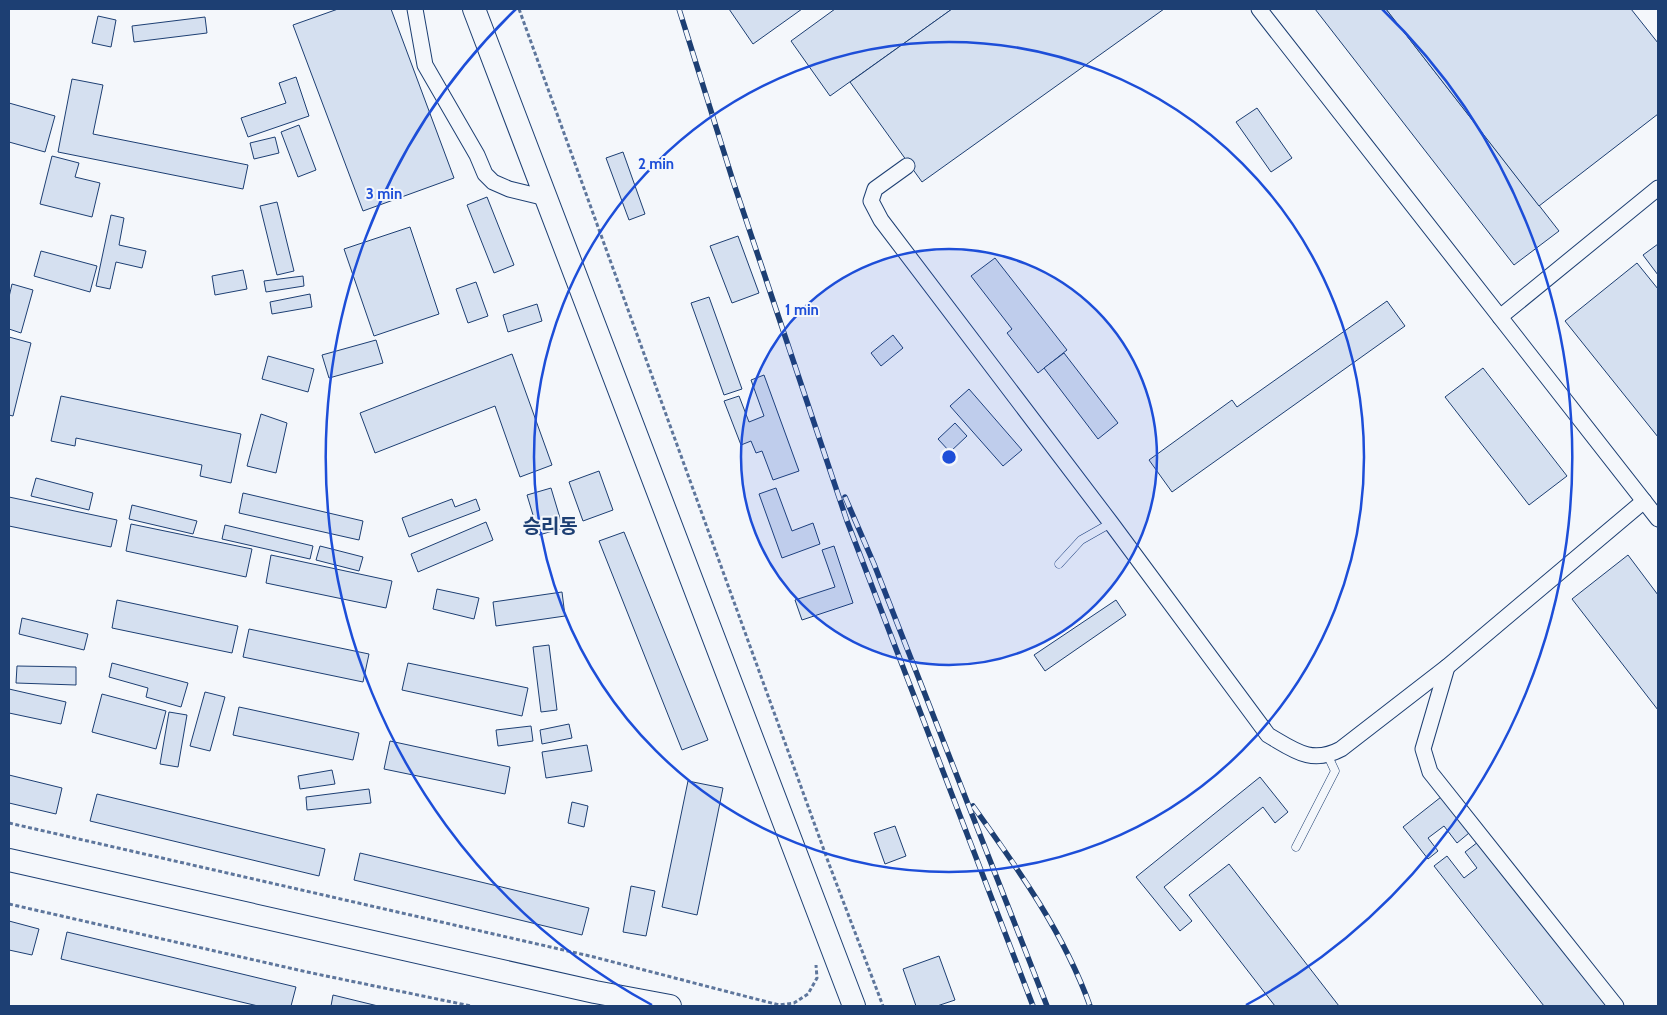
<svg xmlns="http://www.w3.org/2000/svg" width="1667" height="1015" viewBox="0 0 1667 1015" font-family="Cabin,'Noto Sans KR',sans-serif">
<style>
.building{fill:#d5e0f0;stroke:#1d3f73}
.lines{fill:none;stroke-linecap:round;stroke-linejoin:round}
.lane-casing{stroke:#1d3f73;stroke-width:9}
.street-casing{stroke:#1d3f73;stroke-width:17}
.secondary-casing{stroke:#1d3f73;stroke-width:24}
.path{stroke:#5e769c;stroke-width:3;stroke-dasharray:4 2.5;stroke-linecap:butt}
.lane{stroke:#f4f7fb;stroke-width:8}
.street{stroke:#f4f7fb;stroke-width:15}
.secondary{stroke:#f4f7fb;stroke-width:22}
.rail-casing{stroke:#1d3f73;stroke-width:5.5}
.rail{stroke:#f4f7fb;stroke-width:4;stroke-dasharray:11;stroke-linecap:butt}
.ring{fill:none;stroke:#1d4ed8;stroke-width:2.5}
.labels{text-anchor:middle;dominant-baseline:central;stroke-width:4;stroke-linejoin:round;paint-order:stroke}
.quarter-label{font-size:20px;font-weight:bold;fill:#1d3f73;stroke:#f4f7fb}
.centre{fill:#1d4ed8;stroke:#f4f7fb;stroke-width:2.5}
.ring-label{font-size:15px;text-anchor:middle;font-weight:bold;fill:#1d4ed8;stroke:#f4f7fb;stroke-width:4;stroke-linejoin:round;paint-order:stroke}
</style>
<rect width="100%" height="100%" fill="#f4f7fb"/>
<g class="building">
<path d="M338,9H391L454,178L363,211L293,25Z"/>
<path d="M729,9H802L753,44Z"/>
<path d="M835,9H952L830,96L791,41Z"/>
<path d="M952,9H1164L922,182L850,82Z"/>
<path d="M1315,9H1386L1559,231L1514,265Z"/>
<path d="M1386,9H1631L1658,43V114L1539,206Z"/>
<path d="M98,16L116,20L111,47L92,43Z"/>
<path d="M205,17L207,33L134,42L132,26Z"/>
<path d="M296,77L309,116L248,137L241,118L286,103L279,83Z"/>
<path d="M72,79L103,85L93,134L248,165L243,189L58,152Z"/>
<path d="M9,103L55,116L45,152L9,142Z"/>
<path d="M1257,108L1292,158L1271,172L1236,122Z"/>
<path d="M299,125L316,170L298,177L281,132Z"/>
<path d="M275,137L279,153L254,159L250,143Z"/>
<path d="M623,152L645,214L629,220L606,158Z"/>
<path d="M52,156L79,163L75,177L100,183L92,217L40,204Z"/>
<path d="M487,197L514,265L494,273L467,205Z"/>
<path d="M277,202L294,271L277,275L260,206Z"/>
<path d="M111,215L124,218L119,245L146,251L142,268L116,262L110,289L96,286Z"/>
<path d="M410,227L439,314L374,336L344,249Z"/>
<path d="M738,236L759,293L732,303L710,246Z"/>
<path d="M1658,244V275L1643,255Z"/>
<path d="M41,251L97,266L90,292L34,276Z"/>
<path d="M995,258L1067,350L1038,373L1007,333L1012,329L971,276Z"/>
<path d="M1637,263L1658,289V437L1565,321Z"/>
<path d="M243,270L247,289L215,295L212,276Z"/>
<path d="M303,276L304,286L266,292L264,281Z"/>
<path d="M476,282L488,316L468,323L456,289Z"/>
<path d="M12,284L33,290L21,333L9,329V297Z"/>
<path d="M310,294L312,307L272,314L270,302Z"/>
<path d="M709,297L742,389L724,395L691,303Z"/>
<path d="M1387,301L1405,326L1172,492L1149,460L1232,400L1237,407Z"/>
<path d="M537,304L542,321L508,332L503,315Z"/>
<path d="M893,335L903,348L881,366L871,353Z"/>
<path d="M9,337L31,343L13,416L9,415Z"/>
<path d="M376,340L383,363L329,378L322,355Z"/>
<path d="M1064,353L1118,423L1098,439L1044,368Z"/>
<path d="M512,354L552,465L520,477L495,406L375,453L360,413Z"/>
<path d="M268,356L314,369L308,392L262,379Z"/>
<path d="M1483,368L1567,476L1529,505L1445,397Z"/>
<path d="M764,375L799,471L773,480L762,451L756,453L751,441L741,445L724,401L739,396L749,422L764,416L751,380Z"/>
<path d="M969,389L1022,450L1003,466L950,406Z"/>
<path d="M61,396L241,434L231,483L200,476L202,465L76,438L75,446L51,441Z"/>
<path d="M261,414L287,423L276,473L247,466Z"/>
<path d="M955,423L967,436L950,452L938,439Z"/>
<path d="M599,471L613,510L583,521L569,482Z"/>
<path d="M36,478L93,493L89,510L31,496Z"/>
<path d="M551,488L563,528L539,535L527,495Z"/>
<path d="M776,488L792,531L813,523L820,544L782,558L759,494Z"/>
<path d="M243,493L363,521L359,540L239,513Z"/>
<path d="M9,497L117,520L111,547L9,526Z"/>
<path d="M452,499L455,507L476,499L480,510L409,537L402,518Z"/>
<path d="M132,505L197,521L193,534L129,519Z"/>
<path d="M486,522L493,540L418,572L411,554Z"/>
<path d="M131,524L252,549L246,577L126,551Z"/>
<path d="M225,525L313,546L310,559L222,539Z"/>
<path d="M624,532L708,740L682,750L599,541Z"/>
<path d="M320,546L363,557L359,571L316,560Z"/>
<path d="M834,546L853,603L802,620L795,600L835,587L822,550Z"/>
<path d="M271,555L392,581L386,608L266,583Z"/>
<path d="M1628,555L1658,595V710L1572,599Z"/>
<path d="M437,589L479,598L474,619L433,609Z"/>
<path d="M562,592L565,616L496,626L493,602Z"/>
<path d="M117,600L238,626L232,653L112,628Z"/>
<path d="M1116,600L1126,615L1045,671L1034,655Z"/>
<path d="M22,618L88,634L84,650L19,634Z"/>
<path d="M249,629L369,654L363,682L243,657Z"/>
<path d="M549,645L557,710L541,712L533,647Z"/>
<path d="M112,663L188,683L181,707L146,697L148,688L109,677Z"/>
<path d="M408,663L528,688L522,716L402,690Z"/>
<path d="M17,666L76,667V685L16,683Z"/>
<path d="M9,689L66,702L61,724L9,713Z"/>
<path d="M205,692L225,697L210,751L190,746Z"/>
<path d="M102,694L166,711L156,749L92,732Z"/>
<path d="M239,707L359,733L353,760L233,735Z"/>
<path d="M169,712L187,715L178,767L160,764Z"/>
<path d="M569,724L572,738L542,744L540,730Z"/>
<path d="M531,726L533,741L498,746L496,730Z"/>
<path d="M390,741L510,767L505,794L384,769Z"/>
<path d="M587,745L592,771L546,778L542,752Z"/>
<path d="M332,770L335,784L300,789L298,776Z"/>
<path d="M9,775L62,788L56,814L9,803Z"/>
<path d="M1260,777L1288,812L1275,823L1263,807L1164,887L1192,921L1180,931L1136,877Z"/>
<path d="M688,781L723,788L697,915L662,907Z"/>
<path d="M369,789L371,803L307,810L306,797Z"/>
<path d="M97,794L325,849L319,876L90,821Z"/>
<path d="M1441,797L1469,833L1457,843L1444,826L1428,838L1438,851L1428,859L1403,827Z"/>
<path d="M572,802L588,806L584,827L568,823Z"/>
<path d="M895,826L906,856L885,864L874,833Z"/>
<path d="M1478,842L1608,1006H1544L1434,866L1447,856L1464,878L1477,868L1465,852Z"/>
<path d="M360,853L589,908L582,935L354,880Z"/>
<path d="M1229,864L1339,1006H1275L1189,895Z"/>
<path d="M631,886L655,891L646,936L623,932Z"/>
<path d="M9,921L39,929L32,955L9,950Z"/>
<path d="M67,932L296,987L291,1006H258L61,959Z"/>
<path d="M939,956L955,1000L937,1006H916L903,969Z"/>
<path d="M333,995L378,1006H331Z"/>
</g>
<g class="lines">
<g class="lane-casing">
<g id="lane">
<path d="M1059,564L1081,540L1111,523"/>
<path d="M1296,847L1335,771L1328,756"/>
</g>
</g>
<g class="street-casing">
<g id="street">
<path d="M415,9L425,65L477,155L485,174L493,182L509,189L546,198"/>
<path d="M1259,9L1658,519"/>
<path d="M907,166L875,189L871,201L881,220L1111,523L1268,735C1294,750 1311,765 1341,749L1447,667L1644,501"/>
<path d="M1500,317L1658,188"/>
<path d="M1447,667L1423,749L1430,772L1616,1006"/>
</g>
</g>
<g class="secondary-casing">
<g id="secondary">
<path d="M474,9L854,1006"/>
<path d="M9,860L595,992L670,1006"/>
</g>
</g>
<g class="path">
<path d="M519,9L829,864L883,1006"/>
<path d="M9,823L594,957L779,1005L794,1003L808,994L817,978L816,965"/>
<path d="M9,904L307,972L471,1006"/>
</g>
<use href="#lane" class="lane"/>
<use href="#street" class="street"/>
<use href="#secondary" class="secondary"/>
<g class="rail-casing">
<g id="rail">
<path d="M679,9L733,181L847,521L1033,1006"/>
<path d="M845,497L874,564L1047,1006"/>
<path d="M973,806C1018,869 1064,933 1090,1006"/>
</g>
</g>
<use href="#rail" class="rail"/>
</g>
<circle cx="949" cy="457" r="208" fill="#1d4ed8" fill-opacity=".12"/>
<g class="ring">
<circle cx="949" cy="457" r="208"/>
<circle cx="949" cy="457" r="415"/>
<path d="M652 1005A623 623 0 0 1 516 9M1382 9A623 623 0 0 1 1246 1005"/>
</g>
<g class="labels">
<g class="quarter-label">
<text x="550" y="526">승리동</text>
</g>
</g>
<circle cx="949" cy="457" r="8" class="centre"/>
<g class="ring-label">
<text x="656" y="169">2 min</text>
<text x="384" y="199">3 min</text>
<text x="802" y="315">1 min</text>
</g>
<rect width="1667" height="1015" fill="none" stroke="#1d3f73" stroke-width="20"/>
</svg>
